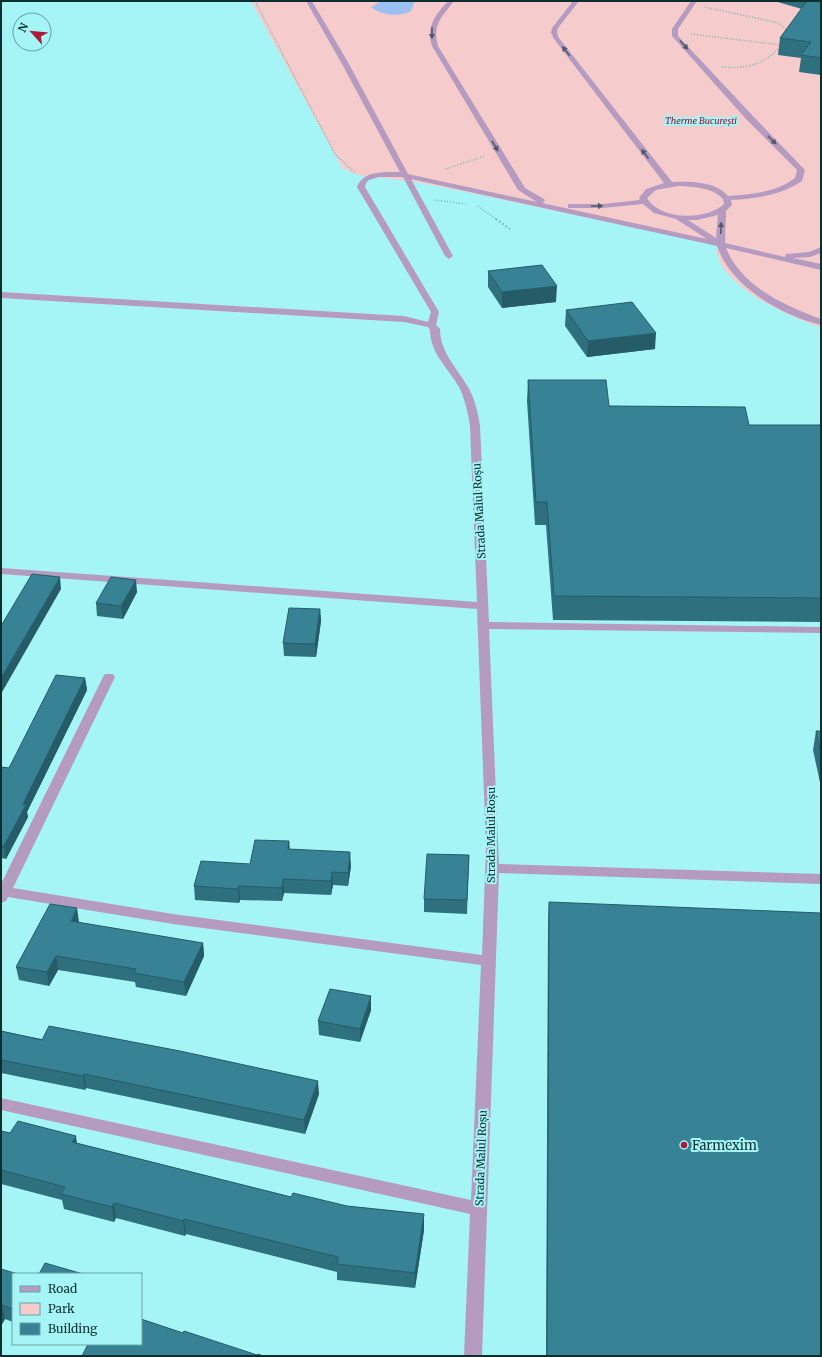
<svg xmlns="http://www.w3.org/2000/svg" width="822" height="1357" viewBox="0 0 822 1357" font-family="Merriweather,serif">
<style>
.green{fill:#f5cbcc}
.water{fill:#9cc0f2}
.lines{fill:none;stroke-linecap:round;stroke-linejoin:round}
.path-far1{stroke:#72b3b4;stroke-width:1.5;stroke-dasharray:1 2;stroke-linecap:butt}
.path{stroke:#72b3b4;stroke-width:2;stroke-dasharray:1.5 2.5;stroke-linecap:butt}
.minor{fill:#b69bc0;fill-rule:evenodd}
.wall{fill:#2f707f}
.shaded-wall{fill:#265b68}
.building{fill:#378294;stroke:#265b68}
.oneway{fill:#505a69}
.poi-dot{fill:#ad193a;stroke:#a5f5f6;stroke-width:1.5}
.labels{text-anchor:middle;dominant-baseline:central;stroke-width:4;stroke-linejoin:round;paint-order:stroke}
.far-park-label{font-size:9px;font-style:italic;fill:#981131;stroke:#a5f5f6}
.street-label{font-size:11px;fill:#0c2e2f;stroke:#a5f5f6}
.near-poi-label{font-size:13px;fill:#0c2e2f;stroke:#a5f5f6;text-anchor:start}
</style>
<rect width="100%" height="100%" fill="#a5f5f6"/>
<path class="green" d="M251,1H821V328C789,316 742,296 722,266C720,262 718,256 716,252L720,246L467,192L416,182L358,175L342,168Z"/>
<path class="water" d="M381,1H415L411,11C398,17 383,16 371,7Z"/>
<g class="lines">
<g class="path-far1">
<path d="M255,1L335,154L354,172"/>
<path d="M705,7L775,22L783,26L788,32"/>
<path d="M691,34L781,45"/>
<path d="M722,67C746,69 763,65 780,47"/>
<path d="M446,169L485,156"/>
<path d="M435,200L465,204"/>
<path d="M478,206L497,220"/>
</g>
<path class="path" d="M496,219L510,229"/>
<path class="minor" d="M306,1H312L349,64L408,174L537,202L518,190L432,46C426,27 435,15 448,1H454C442,17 432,24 438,46L525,188L544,199L545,201L542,203L707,239L676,219L654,213L643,204L603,208H568V204H603L640,200L639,198L646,189L664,183L554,39L551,33L552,28L573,1H579L558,28L557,33L559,38L672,182C689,181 716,181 728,196C752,194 775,193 795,178L797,170L746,119L672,36V29L691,1H697L678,29V36L752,115L805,170L802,181C780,196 756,198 731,200L732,205L726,211L725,243L785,257L786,254L809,252L821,247V253L810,257L793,258L821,264V270L726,248C742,287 784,305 821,319V325C781,315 731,287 717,246L411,179L453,256L449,259L445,256L403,177H379L369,180L366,183L365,187L439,312L436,325L440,329C440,352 457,368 468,387C475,399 478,413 480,426L489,622L821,627V633L489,629L499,864L821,874V884L499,873L482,1356H464L470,1214L1,1110V1098L471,1200L481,965L173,924L8,897L6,901L1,903V884L103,677L105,674H113L115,677L13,888L173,914L482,955L486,848L477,609L1,574V568L477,602L470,426C468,413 465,399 459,387C448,368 430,353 430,330L428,327L404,322L1,298V292L404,316L428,322L431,312L357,187C363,170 385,172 400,172L342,64ZM678,186C693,187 712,187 723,199L724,204C706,221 660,220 647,198L656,190ZM718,215L716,238L688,220H697Z"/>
</g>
<g class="wall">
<path d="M774,1H821V75L799,72L801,58L778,55L780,38L802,9Z"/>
<path d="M488,271L556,302L502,308L488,287Z"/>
<path d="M566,310L655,349L587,357L565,326Z"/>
<path d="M528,380L609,406L749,425H821V622L553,620L546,525H535L527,401Z"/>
<path d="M137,592L123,619L97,616L96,603Z"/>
<path d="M320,609L321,621L316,657L284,656L283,643Z"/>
<path d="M85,678L87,690L27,812L28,817L6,859L1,858V767L9,768Z"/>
<path d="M816,731H821V787L813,750Z"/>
<path d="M289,841L290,849L351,866L348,886L333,885L331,895L284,893L282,901L240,900L239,903L195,900L194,886L250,864Z"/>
<path d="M469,855L467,914L424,912V899Z"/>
<path d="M549,902L821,1356H546L548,922Z"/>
<path d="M79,922V923L203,943L204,956L186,996L136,987L135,982L58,970L49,986L19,980L16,967Z"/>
<path d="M371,996V1010L360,1042L319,1035L318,1021Z"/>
<path d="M1,1031L319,1094L305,1134L86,1088L85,1090L1,1073Z"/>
<path d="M1,1131L10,1133L77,1143L291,1197L347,1206L424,1214V1230L415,1288L337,1280V1272L186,1234L185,1236L116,1218L114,1222L64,1209L62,1200L1,1184Z"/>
<path d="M1,1269L13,1274V1322L5,1319L1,1326Z"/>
</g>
<g class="shaded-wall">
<path d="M557,286L556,302L502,308V292Z"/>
<path d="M656,333L655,349L587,357L588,341Z"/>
<path d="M60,577L61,589L1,694V678Z"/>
<path d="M136,580L137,592L123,619L121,606Z"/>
<path d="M320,609L321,621L316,657L315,644Z"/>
<path d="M85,678L87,690L27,812L28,817L6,859L4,846L23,804Z"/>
<path d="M350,852L351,866L348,886V873Z"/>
<path d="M332,872L333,885L331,895V881Z"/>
<path d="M283,879L284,893L282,901V888Z"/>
<path d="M239,886L240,900L239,903L238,889Z"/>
<path d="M77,908L79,922L73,935L71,921Z"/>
<path d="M203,943L204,956L186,996L184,982Z"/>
<path d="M56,956L58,970L49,986L47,972Z"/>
<path d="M371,996V1010L360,1042V1029Z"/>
<path d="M84,1074L86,1088L85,1090L83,1076Z"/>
<path d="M318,1081L319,1094L305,1134L304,1120Z"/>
<path d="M76,1136L78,1151L72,1142Z"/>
<path d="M114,1203L116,1218L114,1222L112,1207Z"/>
<path d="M424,1214V1230L415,1288V1273Z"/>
<path d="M184,1219L186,1234L185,1236L183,1221Z"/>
<path d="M2,1305L5,1319L1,1326V1307Z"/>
</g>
<g class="building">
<path d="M807,1H821V58L801,55L811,42L780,38Z"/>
<path d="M542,265L557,286L502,292L488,271Z"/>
<path d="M632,302L656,333L588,341L566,310Z"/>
<path d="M528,380H606L609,406L745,407L749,425H821V598L554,596L547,502H536Z"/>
<path d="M32,574L60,577L1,678V626Z"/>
<path d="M111,577L136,580L121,606L96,603Z"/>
<path d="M289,608L320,609L315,644L283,643Z"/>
<path d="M56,675L85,678L23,804L26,805L4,846H1V767L9,768Z"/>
<path d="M816,731H821V753Z"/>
<path d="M255,840L289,841L288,849L350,852L348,873L332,872L331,881L283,879L282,888L239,886L238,889L194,886L201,861L250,864Z"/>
<path d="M427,854L469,855L467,900L424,899Z"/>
<path d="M549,902L821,913V1356H547Z"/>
<path d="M50,904L77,908L71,921L203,943L184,982L134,973L136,969L56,956L47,972L16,967Z"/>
<path d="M330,989L371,996L360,1029L318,1021Z"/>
<path d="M49,1026L180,1051L318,1081L304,1120L84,1074L83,1076L1,1060V1031L42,1040Z"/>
<path d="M18,1121L76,1136L72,1142L291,1197L293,1193L347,1206L424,1214L415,1273L337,1264L338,1257L184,1219L183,1221L114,1203L112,1207L61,1194L65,1187L1,1170V1131L10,1133Z"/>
<path d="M45,1263L83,1274H39Z"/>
<path d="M1,1269L18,1274H13V1309L2,1305L1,1307Z"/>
<path d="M141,1319L183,1333L184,1331L257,1355L258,1354L263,1356H82L88,1344H141Z"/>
</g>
<defs><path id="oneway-solid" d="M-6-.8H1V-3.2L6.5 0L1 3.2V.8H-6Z"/></defs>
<g class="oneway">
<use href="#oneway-solid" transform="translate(432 33) rotate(90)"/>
<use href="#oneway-solid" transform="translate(684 45) rotate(48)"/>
<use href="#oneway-solid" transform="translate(566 51) rotate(-129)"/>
<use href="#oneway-solid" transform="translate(772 140) rotate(45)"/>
<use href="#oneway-solid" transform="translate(495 146) rotate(60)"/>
<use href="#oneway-solid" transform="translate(645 154) rotate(-127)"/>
<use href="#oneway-solid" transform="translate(597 206) rotate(-2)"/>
<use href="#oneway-solid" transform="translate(721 228) rotate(-87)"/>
</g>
<circle class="poi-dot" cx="684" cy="1145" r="4"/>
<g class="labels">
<g class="far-park-label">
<text x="701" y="120">Therme București</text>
</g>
<g class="street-label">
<text transform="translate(479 511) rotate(-93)">Strada Malul Roșu</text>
<text transform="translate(491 835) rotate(-90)">Strada Malul Roșu</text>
<text transform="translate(481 1158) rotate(-88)">Strada Malul Roșu</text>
</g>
<g class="near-poi-label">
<text x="692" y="1145">Farmexim</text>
</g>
</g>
<rect width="822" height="1357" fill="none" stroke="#0c2e2f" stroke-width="4"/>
<rect x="12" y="1273" width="130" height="72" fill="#a5f5f6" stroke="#68a5a6"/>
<rect x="20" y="1286" width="20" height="6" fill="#b69bc0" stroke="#68a5a6"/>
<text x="48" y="1293" font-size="12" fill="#0c2e2f">Road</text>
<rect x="20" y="1303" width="20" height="12" fill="#f5cbcc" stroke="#68a5a6"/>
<text x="48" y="1313" font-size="12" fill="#0c2e2f">Park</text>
<rect x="20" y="1323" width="20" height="12" fill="#378294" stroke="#68a5a6"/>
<text x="48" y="1333" font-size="12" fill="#0c2e2f">Building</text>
<g transform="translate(32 32) rotate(297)"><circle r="19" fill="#a5f5f6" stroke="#68a5a6"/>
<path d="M0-3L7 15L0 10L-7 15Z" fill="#ad193a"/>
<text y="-6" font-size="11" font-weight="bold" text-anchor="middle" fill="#0c2e2f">N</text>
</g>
</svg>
